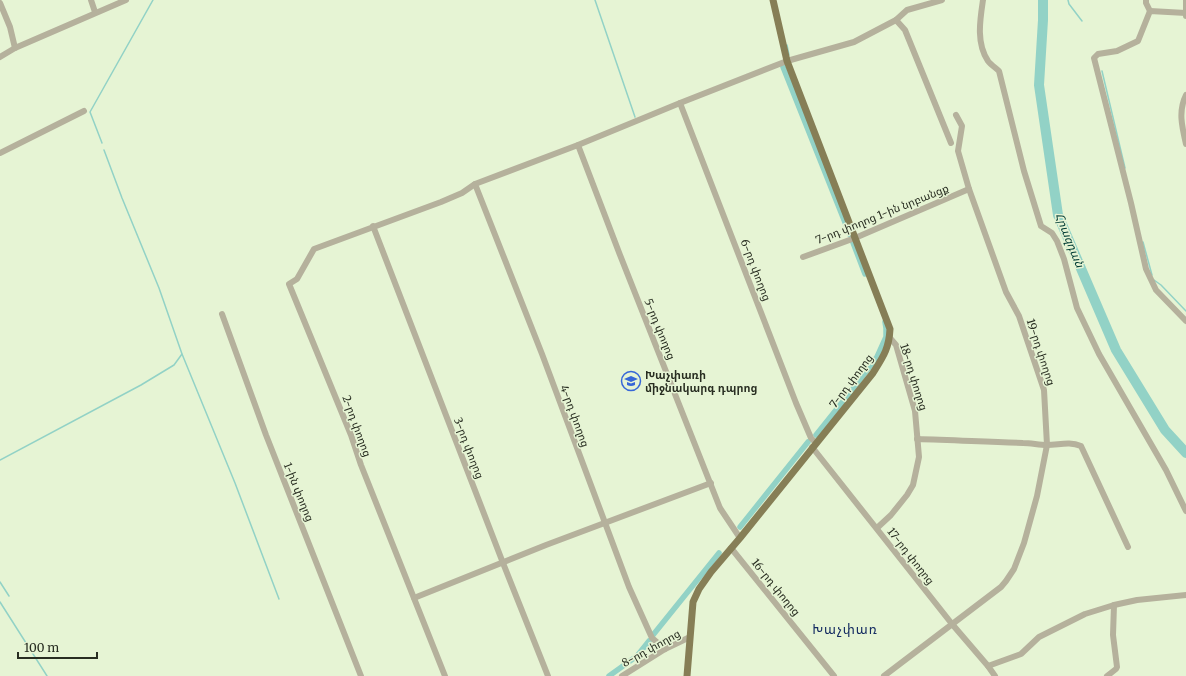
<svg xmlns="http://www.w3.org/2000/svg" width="1186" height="676" viewBox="0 0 1186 676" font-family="Merriweather,'Noto Sans Armenian',serif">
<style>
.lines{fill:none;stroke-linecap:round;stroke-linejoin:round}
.stream{stroke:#92d2c6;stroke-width:1.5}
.canal{stroke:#92d2c6;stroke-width:5.5}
.river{stroke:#92d2c6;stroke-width:10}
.minor{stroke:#b5b19c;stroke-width:6}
.major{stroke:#867e56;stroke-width:7}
.labels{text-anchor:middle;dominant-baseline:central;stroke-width:3;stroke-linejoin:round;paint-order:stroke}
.street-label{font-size:11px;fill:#282d21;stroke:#e6f4d4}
.poi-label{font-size:11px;font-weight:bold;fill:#282d21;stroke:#e6f4d4;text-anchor:start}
.water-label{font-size:12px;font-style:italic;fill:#003d35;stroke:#e6f4d4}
.quarter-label{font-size:13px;letter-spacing:1px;fill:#142b61;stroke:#e6f4d4}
</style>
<rect width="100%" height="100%" fill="#e6f4d4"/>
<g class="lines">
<g class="stream">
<path d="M595,0L635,117"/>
<path d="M1068,0L1069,4L1082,21"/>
<path d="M787,45L789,55"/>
<path d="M1102,71L1125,168"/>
<path d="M102,143L90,112L153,0"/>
<path d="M104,150L122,198L159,288L182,354L235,483L279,599"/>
<path d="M1143,242L1152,275"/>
<path d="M1154,280L1161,285L1186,311"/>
<path d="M0,460L141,385L174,365L182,354"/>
<path d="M0,582L9,596"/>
<path d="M0,602L47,676"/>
</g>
<g class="canal">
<path d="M783,67L850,235"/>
<path d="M852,240L865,274"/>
<path d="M816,435L852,390L877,357L886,337V328L885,322"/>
<path d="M740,527L808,442"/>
<path d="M653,635L719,553"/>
<path d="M609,676L637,656L649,641"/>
</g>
<path class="river" d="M1043,0V20L1039,85L1058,215L1116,350L1165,430L1186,453"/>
<g class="minor">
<path d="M91,0L95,12"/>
<path d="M983,0C980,20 976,43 988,61C991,65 996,68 999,71L1024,171L1041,226L1052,233L1057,241L1064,259L1077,308L1099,354L1166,470L1186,511"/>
<path d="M1146,0V3L1150,11"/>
<path d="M1186,0V16"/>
<path d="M0,3L10,27L15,48"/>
<path d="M1186,13L1150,11L1138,41L1117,51L1098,54L1094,58L1131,203L1146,269L1156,290L1186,321"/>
<path d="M896,20L905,30L951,143"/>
<path d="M0,57L15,48L126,0"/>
<path d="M1186,95C1178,111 1182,127 1186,144"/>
<path d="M680,103L796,403L811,438L816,443"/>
<path d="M578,145L620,255L720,508L740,538"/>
<path d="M0,153L84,111"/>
<path d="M475,184L542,354L629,587L652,638L665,649"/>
<path d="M373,226L503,563L548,676"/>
<path d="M803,257L855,238L969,189"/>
<path d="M222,314L266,435L361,676"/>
<path d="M917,439C953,440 988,442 1023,443C1031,443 1039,445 1047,445C1059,445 1069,441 1081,446L1128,547"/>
<path d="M812,447L952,624L988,666L995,676"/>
<path d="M877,528L891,515L907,495L913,485L919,457L915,411L896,345L890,338"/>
<path d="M731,548L834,676"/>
<path d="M414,598L546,545L711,483"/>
<path d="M988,666L1021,654L1039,637L1085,614L1114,605L1137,600L1186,595"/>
<path d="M445,676L361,465L351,435L289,284L297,279L314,249L441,202L462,193L475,184L578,145L680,103L787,61L854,42L896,20L907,10L942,0"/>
<path d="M622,676L665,649L690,637"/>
<path d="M884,676L1001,587L1006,581L1014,569L1024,543L1037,496L1047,445L1044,390L1019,316L1006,292L969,189L958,151L962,126L956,115"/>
<path d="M1107,676L1116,669L1117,667L1113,635L1114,605"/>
</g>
<path class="major" d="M687,676L693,602L699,589L711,572L740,538L873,373C883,357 889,349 890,329L787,61L773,0"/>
</g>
<defs>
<g id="school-ring" transform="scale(1)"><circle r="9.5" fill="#e6f4d4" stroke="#3767d7" stroke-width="1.5"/><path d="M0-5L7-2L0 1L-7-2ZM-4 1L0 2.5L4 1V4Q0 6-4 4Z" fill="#3767d7"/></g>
</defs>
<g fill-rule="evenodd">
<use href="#school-ring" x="631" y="381"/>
</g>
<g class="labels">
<g class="street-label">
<text transform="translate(882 214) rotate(-22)">7-րդ փողոց 1-ին նրբանցք</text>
<text transform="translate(756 270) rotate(69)">6-րդ փողոց</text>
<text transform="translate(660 329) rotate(68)">5-րդ փողոց</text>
<text transform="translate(1041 352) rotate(72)">19-րդ փողոց</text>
<text transform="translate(914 377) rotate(73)">18-րդ փողոց</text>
<text transform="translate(851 381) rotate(-53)">7-րդ փողոց</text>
<text transform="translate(575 416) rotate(70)">4-րդ փողոց</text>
<text transform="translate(357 426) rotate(70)">2-րդ փողոց</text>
<text transform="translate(469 448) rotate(69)">3-րդ փողոց</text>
<text transform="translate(299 492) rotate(68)">1-ին փողոց</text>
<text transform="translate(911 556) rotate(52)">17-րդ փողոց</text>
<text transform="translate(776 587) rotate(51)">16-րդ փողոց</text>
<text transform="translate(651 648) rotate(-29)">8-րդ փողոց</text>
</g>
<g class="poi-label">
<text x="645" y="375">Խաչփառի<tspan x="645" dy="13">միջնակարգ դպրոց</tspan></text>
</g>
<g class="water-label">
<text transform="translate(1070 240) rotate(68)">Հրազդան</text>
</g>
<g class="quarter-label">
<text x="845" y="629">Խաչփառ</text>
</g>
</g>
<path d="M18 652v6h79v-6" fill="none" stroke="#282d21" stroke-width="2"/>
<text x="24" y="652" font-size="12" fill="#282d21" stroke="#e6f4d4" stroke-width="3" paint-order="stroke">100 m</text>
</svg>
